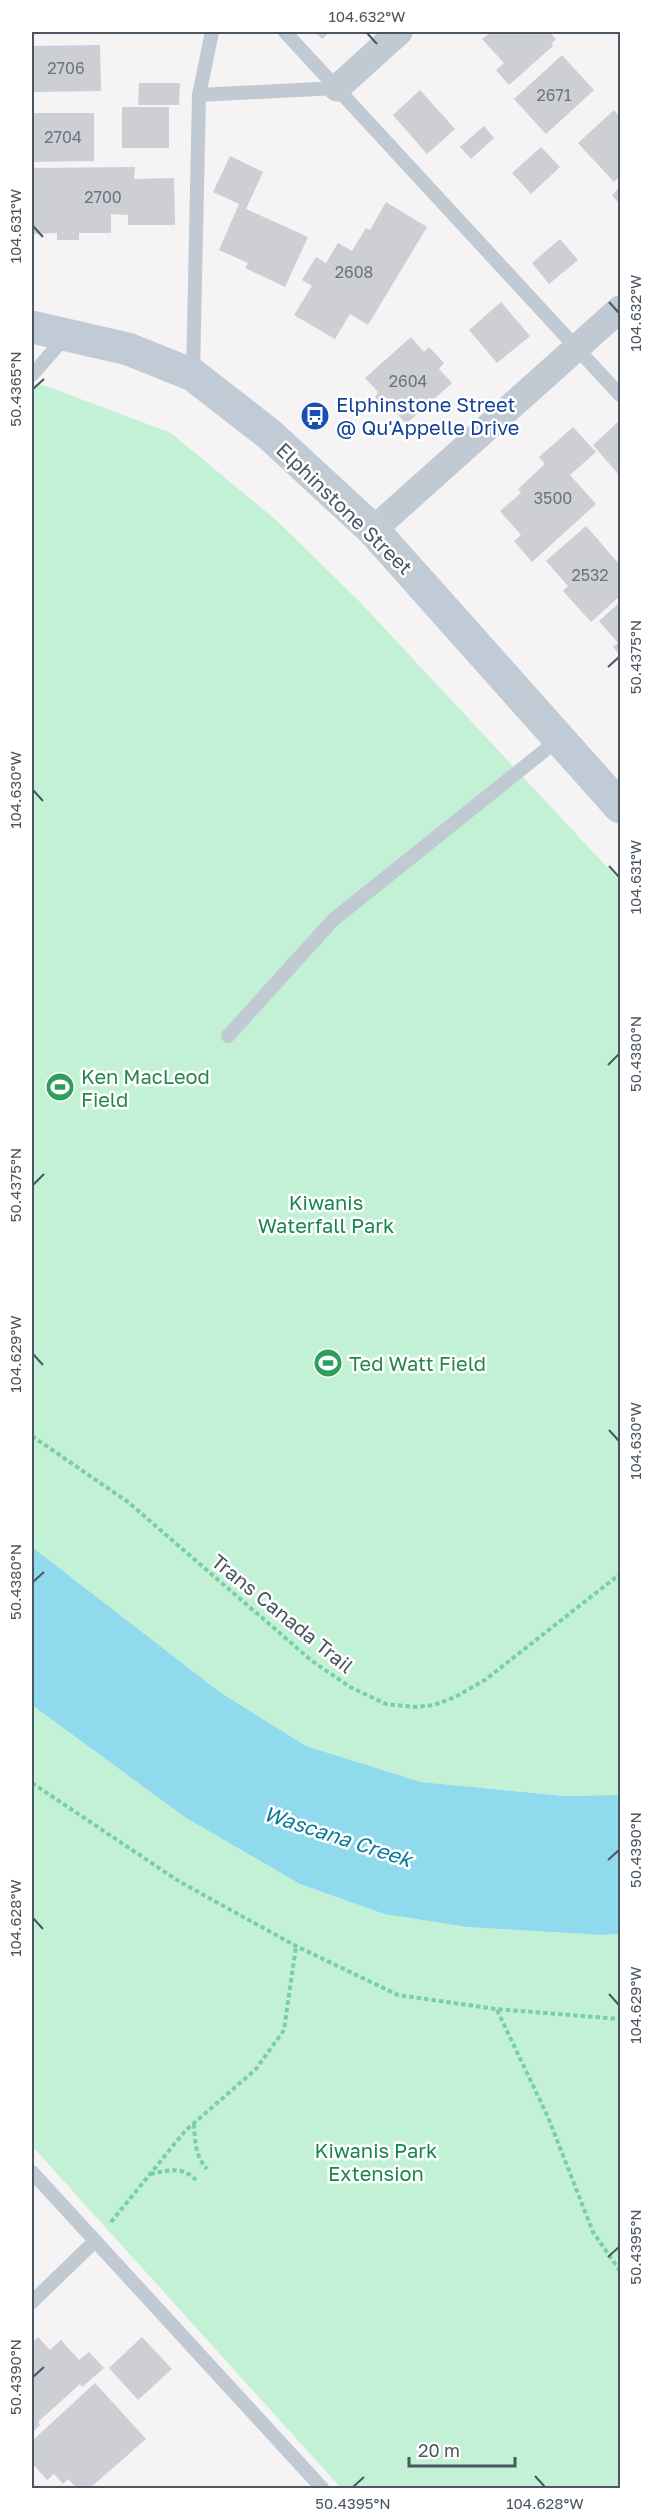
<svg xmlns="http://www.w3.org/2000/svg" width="652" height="2520" viewBox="0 0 652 2520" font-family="'Golos Text',sans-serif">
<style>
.green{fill:#c3f1d5}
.water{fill:#90daee}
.building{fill:#cdcfd5}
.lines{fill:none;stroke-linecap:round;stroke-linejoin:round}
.path{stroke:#7ad0a6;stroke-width:4;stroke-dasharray:4.5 3;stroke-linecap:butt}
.lane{stroke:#c1cad2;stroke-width:14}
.street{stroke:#c1cad2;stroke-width:27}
.secondary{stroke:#c1cbd6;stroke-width:33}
.ticks{fill:none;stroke:#4a5661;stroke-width:2}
.labels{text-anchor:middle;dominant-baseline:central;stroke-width:5;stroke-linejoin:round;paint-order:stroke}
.number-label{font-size:16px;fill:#6b747e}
.transit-label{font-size:20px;fill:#164399;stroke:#fff;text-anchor:start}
.street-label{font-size:20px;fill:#4a5661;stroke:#fff}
.leisure-label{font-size:20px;fill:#27864d;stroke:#fff;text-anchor:start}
.park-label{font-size:20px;fill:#17864f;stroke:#fff}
.water-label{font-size:21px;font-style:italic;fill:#0c7c9b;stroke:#fff}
.neatline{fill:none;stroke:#4a5661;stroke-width:2}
.ticks-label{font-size:15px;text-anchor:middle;fill:#4a5661}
</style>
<rect width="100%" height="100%" fill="#f5f3f3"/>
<g class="green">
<path d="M32,384L46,386L171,433L276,520L358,600L620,881V1795L565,1796L421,1782L306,1746L221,1693L32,1547Z"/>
<path d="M32,1705L186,1818L300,1884L384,1914L467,1927L602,1935L620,1934V2488H341L32,2146Z"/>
</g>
<path class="water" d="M32,1547L221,1693L306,1746L421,1782L565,1796L620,1795V1934L602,1935L467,1927L384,1914L300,1884L186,1818L32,1705Z"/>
<g class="building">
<path d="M315,32H330L322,39Z"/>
<path d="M491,32H549L556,39L552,43L553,46L509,85L496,70L504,63L482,39Z"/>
<path d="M100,45L101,91L32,92V46Z"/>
<path d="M562,55L594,90L546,134L514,99Z"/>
<path d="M139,83H180L179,105H138Z"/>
<path d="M420,90L455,129L427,154L393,115Z"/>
<rect x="122" y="107" width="47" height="41"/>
<path d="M614,110L620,118V176L614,182L578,143Z"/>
<path d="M32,113H94V161L32,162Z"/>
<path d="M484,126L494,138L471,159L460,147Z"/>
<path d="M541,147L560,167L531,194L512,173Z"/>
<path d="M230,156L263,172L246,209L308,237L285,287L245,268L248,263L219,250L239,204L213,192Z"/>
<path d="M135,167L134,179L174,178L175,225H128V215L111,214V233H79V240H57V233L32,234V168Z"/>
<path d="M620,187V205L612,195Z"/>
<path d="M386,202L427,227L368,325L350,314L335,339L294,315L312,286L302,280L316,257L326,263L338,243L352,251L366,228L370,230Z"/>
<path d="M560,239L578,260L549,284L532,263Z"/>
<path d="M501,302L530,336L497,363L469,330Z"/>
<path d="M411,337L424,352L429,347L444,363L439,369L452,383L406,424L393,409L389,413L375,397L378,392L365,378Z"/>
<path d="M620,420V476L593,445Z"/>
<path d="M573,427L596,452L570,475L596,504L532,562L514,541L521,535L500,511L521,493L518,489L545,464L539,457Z"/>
<path d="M586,526L620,565V596L591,622L563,591L568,586L546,561Z"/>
<path d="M620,602V655L613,647L618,643L599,621Z"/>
<path d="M38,2337L50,2350L61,2340L79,2360L89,2352L104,2368L82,2387L80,2384L38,2422L40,2425L32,2433V2343Z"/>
<path d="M142,2337L172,2369L138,2400L109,2368Z"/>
<path d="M95,2383L146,2439L90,2488H77L68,2479L63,2484L54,2474L47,2480L32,2463V2441Z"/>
</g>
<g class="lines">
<g class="path">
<path d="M32,1436L128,1502L312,1661L350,1687L386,1704L415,1707L434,1705L455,1697L485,1680L620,1574"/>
<path d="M32,1783L180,1882L296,1946L398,1995L496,2009L620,2019"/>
<path d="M497,2010L548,2117L593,2232L620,2271"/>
<path d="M194,2124C195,2141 195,2156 207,2169"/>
<path d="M150,2174C169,2170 182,2166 196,2180"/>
<path d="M111,2222L185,2131L256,2069L284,2030L296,1946"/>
</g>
<g class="lane">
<path d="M285,32L620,395"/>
<path d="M199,95L337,88"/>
<path d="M32,375L66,336"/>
<path d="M193,375L199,95L212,32"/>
<path d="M228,1036L333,920L559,739"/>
<path d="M32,2172L322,2488"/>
<path d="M32,2302L94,2242"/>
</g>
<g class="street">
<path d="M337,88L399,32"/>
<path d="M373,530L620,309"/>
</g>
<path class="secondary" d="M32,327L128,349L193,375L269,434L373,530L620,807"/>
</g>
<path class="ticks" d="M367,33L377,44M33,226L43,237M609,302L619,313M33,389L44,379M608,667L619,657M33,790L43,801M609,866L619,877M608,1065L619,1054M33,1185L44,1174M33,1354L43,1365M609,1430L619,1441M33,1582L44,1572M608,1860L619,1850M33,1918L43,1929M609,1994L619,2005M608,2257L619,2247M33,2377L44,2367M535,2476L545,2487M353,2487L364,2477"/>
<defs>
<g id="bus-disc" transform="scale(1.5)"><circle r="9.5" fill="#1a4fb4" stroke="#fff"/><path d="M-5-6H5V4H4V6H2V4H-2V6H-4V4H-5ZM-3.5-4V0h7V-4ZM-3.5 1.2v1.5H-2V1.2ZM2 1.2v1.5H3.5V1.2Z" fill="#fff"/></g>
<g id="stadium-disc" transform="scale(1.5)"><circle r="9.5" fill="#2e9e5b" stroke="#fff"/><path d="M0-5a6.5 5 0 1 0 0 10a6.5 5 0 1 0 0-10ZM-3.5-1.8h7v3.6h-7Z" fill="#fff"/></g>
</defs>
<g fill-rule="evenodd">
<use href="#bus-disc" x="315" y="416"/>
<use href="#stadium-disc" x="60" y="1087"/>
<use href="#stadium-disc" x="328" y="1363"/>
</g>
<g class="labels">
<g class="number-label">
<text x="66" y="68">2706</text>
<text x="554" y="95">2671</text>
<text x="63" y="137">2704</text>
<text x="103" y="197">2700</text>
<text x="354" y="272">2608</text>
<text x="408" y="381">2604</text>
<text x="553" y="498">3500</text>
<text x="590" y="575">2532</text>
</g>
<g class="transit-label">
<text x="336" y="404">Elphinstone Street<tspan x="336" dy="23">@ Qu'Appelle Drive</tspan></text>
</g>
<g class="street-label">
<text transform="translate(345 508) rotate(44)">Elphinstone Street</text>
<text transform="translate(283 1613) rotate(39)">Trans Canada Trail</text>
</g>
<g class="leisure-label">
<text x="81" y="1076">Ken MacLeod<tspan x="81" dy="23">Field</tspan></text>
<text x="349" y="1363">Ted Watt Field</text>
</g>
<g class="park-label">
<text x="326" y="1202">Kiwanis<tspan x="326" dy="23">Waterfall Park</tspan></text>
<text x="376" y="2150">Kiwanis Park<tspan x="376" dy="23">Extension</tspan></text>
</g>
<g class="water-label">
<text transform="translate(338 1836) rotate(18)">Wascana Creek</text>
</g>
</g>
<rect width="652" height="2520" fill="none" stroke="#ffffff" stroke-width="66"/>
<path d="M409 2457v9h106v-9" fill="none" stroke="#4a5661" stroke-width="3"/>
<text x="418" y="2457" font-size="18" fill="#4a5661" stroke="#ffffff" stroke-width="4.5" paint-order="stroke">20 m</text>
<rect x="33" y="33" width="586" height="2454" class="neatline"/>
<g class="ticks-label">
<text x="367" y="22">104.632°W</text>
<text transform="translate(16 226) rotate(-90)" y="5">104.631°W</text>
<text transform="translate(636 313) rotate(-90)" y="5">104.632°W</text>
<text transform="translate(16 389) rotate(-90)" y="5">50.4365°N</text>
<text transform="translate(636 657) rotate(-90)" y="5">50.4375°N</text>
<text transform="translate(16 790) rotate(-90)" y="5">104.630°W</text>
<text transform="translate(636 877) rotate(-90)" y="5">104.631°W</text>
<text transform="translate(636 1054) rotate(-90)" y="5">50.4380°N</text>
<text transform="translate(16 1185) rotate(-90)" y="5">50.4375°N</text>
<text transform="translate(16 1354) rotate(-90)" y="5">104.629°W</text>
<text transform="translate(636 1441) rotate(-90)" y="5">104.630°W</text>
<text transform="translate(16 1582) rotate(-90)" y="5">50.4380°N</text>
<text transform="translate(636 1850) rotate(-90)" y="5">50.4390°N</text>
<text transform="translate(16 1918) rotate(-90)" y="5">104.628°W</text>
<text transform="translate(636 2005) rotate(-90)" y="5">104.629°W</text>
<text transform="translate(636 2247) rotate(-90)" y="5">50.4395°N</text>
<text transform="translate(16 2377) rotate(-90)" y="5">50.4390°N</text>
<text x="353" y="2509">50.4395°N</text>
<text x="545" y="2509">104.628°W</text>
</g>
</svg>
